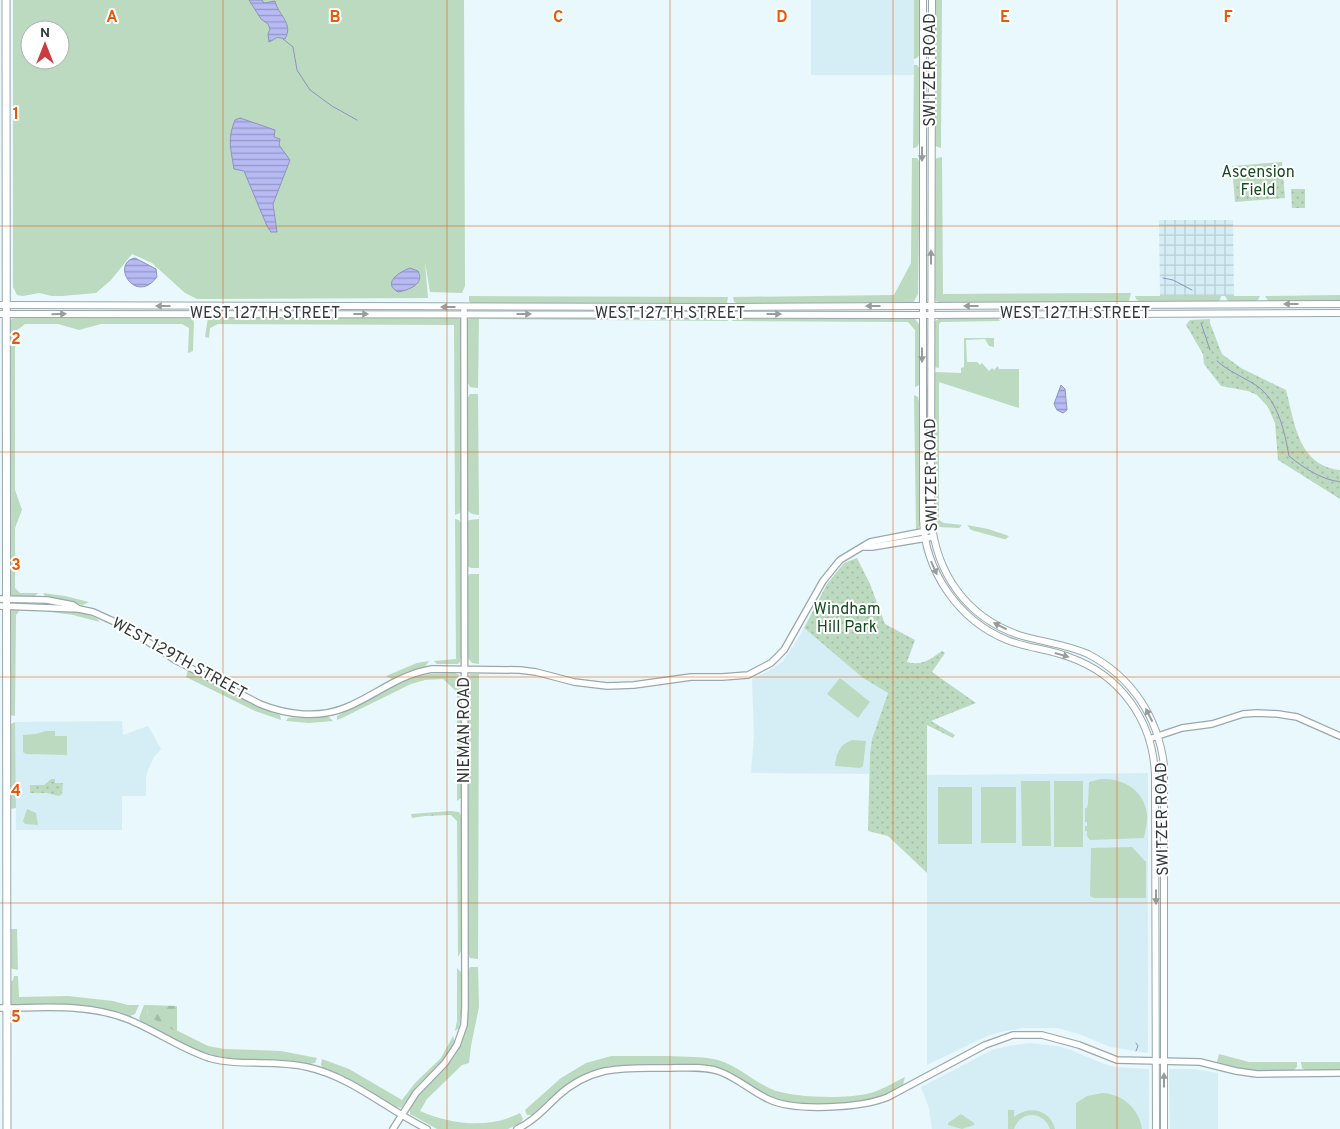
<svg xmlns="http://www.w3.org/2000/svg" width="1340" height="1129" viewBox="0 0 1340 1129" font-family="Overpass,sans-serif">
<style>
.built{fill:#d5eef5}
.industrial{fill:url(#industrial-grid)}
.green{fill:#bcdabf;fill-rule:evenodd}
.forest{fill:url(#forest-firs)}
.park{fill:url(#park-dots)}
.water{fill:url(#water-rules);stroke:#8f93bc}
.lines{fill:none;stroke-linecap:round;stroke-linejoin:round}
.stream{stroke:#8f93bc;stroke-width:1}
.tertiary-casing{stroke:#99a8ac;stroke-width:8}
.secondary-casing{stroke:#99a8ac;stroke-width:8}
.primary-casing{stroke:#99a8ac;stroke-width:9}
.tertiary{stroke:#fff;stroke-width:5.5}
.secondary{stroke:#fff;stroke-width:6}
.primary{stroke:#fff;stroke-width:7}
.oneway{fill:#999c9c}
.grid{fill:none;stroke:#e8590c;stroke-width:1;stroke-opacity:0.55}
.labels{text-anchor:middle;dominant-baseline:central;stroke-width:4;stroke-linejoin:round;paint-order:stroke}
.street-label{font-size:16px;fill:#33393a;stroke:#fff}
.park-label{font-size:16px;fill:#154a21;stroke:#fff}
.grid-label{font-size:16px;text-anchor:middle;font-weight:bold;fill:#e8590c;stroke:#fff;stroke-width:4;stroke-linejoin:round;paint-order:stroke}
</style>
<defs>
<pattern id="industrial-grid" width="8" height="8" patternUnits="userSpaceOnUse" patternTransform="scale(1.25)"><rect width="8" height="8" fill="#d5eef5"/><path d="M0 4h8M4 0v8" fill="none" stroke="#b7cdd3"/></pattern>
<pattern id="forest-firs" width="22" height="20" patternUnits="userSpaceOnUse" patternTransform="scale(1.25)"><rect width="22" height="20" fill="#bcdabf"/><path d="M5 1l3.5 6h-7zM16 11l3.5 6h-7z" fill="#a2bca5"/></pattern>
<pattern id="park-dots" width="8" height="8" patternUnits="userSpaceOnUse" patternTransform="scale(1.25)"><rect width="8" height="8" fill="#bcdabf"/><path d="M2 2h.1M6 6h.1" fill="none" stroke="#a2bca5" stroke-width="1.8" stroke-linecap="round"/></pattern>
<pattern id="water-rules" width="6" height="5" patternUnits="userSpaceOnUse" patternTransform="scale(1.25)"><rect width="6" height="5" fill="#b7baf3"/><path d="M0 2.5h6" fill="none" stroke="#9598c6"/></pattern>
</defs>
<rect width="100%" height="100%" fill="#e8f8fc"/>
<g class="built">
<rect x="811" y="0" width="103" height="75"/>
<path d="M804,628L863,678L888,693L872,739L869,774L751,773L754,737L752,679L769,671L783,661L793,647Z"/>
<path d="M122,721L123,735L148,726L161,749L154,757L148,770L146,777V796H122V830H16L15,722Z"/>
<path d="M1148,773V1053L1110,1047L1082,1035L1058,1028H1023L1005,1031L987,1036L927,1065V775Z"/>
<path d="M1029,1043L1058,1046L1071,1050L1104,1064L1115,1067L1149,1069V1129H932L929,1108L921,1087L992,1050L1007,1046Z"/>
<path d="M1169,1069H1194L1218,1073V1129H1170Z"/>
</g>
<path class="industrial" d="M1159,220H1233L1234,296H1160Z"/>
<g class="green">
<path d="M13,0H464L465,286L462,293L430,292L425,262L428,298L197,299L185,293L152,263L132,254L111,280L96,293L62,296H52L39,293L23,296L17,295L13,287ZM30,30H60V60H30Z"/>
<path d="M914,0H920V54L917,58L914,59Z"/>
<path d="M934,0H942L941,148L935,146Z"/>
<path d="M914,65H917L920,69L919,143L917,147L913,148Z"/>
<path d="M942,157L943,294L1131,293L1129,301L942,303L936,301L934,296V161L937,158Z"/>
<path d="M912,158H917L920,163L918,294L913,303L739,304L734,302L733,297L894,295L911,263Z"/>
<path d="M1340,295V301L1269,302L1265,296Z"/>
<path d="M469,296L728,297L727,303L723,304H472L469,301Z"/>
<path d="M1135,296H1221L1220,300L1218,302H1140L1136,299Z"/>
<path d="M1225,296H1260L1258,300L1255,301H1228Z"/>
<path d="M192,316L194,323L193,349V351L188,353L189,328L182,324H101L79,330L58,324H25L15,332V490L22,510L15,528V588L20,593H38L34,597L10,596L9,594L8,321L15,317Z"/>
<path d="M208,317L459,318L461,321V507L460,513L455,515L454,325L218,324L210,328L209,338L205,337Z"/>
<path d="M470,317H726L728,321L479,319L478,388L470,387L468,383L467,321Z"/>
<path d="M734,317H912L915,319L919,324V385L915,387V330L908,322L732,321Z"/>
<path d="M941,317H997L1000,321L941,322L939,324V368L934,367V322Z"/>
<path d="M926,323V373L929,397V524H927L924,484Z"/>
<path d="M964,338H994V347L989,346L985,339L966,340L967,362H977L980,365L982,363L989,371L992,368L994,370L998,366L999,369H1019V408L939,382V520L944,523L962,525L959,528L939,527L934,522V374L936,372L961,373V368L964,367Z"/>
<path d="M470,394H478L479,515L472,514L468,511L467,399Z"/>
<path d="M914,395L918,397L919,402L920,525L919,528L916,530Z"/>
<path d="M455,519L459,520L461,524V658L460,662L458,664H437L434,661L456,659Z"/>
<path d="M479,519V568H471L467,566V523L469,520Z"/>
<path d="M967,525L988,529L1009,536L1006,539H1004L971,530Z"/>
<path d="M470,574H479V664L472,663L468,658L467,577Z"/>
<path d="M43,593L65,596L89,602L83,605L46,598Z"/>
<path d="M50,608C62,610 94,612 100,622L73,615L43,611Z"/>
<path d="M10,609L38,611L20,610L16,615L15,716L9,715V610Z"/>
<path d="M429,661L425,667L406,672L392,679L386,676L417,663Z"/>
<path d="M188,670L253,704L280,715L281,720L255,711L186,677Z"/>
<path d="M455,673L459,675L461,678L462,794L461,798L457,801V692L443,679L425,680L411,684L342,718L337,720V716L403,680L429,674Z"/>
<path d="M470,674H479L478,959L470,958L468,954V678Z"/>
<path d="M840,678L870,702L858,718L827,694Z"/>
<path d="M328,716L333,721L309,723L286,721L288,718C298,716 316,718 328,716Z"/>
<path d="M15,722L16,808L10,809L9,808V725Z"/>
<path d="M46,731H55V736H67V755L26,754L23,752V735L36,734Z"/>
<path d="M852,740L866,741L863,766L860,768L835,766C836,753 840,744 852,740Z"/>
<path d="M1101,779C1124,778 1145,791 1147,815C1148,823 1145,830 1144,838L1090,840L1087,836V831H1085V826H1087V822H1085V808H1087L1088,803L1089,782Z"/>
<path d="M1021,781H1050L1051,846H1022Z"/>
<rect x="1054" y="781" width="29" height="66"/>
<rect x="938" y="787" width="34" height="57"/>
<rect x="981" y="787" width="35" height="56"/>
<path d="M27,809L36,813L38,825L25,824L23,821Z"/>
<path d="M451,811L459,812L461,816V951L458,957L457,821L451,815Z"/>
<path d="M1132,847L1146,862V898H1094L1090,896L1091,848Z"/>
<path d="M9,929H17L18,970L9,968Z"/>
<path d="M470,967H478L479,1007L471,1046L469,1063L462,1065L427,1099L420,1111C452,1125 489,1129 520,1113L523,1119L521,1123L508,1129H437L410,1114C409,1098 428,1086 438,1075C447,1066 456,1056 461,1044C469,1024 466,992 468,971Z"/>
<path d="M457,968L462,973L461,1014L459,1028L455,1031L457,1021Z"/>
<path d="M14,976H18L19,997L68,996L113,1001L128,1005H139L135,1014L130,1016L109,1010L81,1005L11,1004L9,983L13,980Z"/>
<path d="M144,1005H147L148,1016L208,1046L224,1049L281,1051L317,1058L315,1063L310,1064L287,1060L236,1059L215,1056L196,1049L141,1022L139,1018Z"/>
<path d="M453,1036L455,1042L447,1057L417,1086L401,1108L396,1107L356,1083L323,1068L321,1065L322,1059L349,1069L402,1100L415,1083L441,1058Z"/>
<path d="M1219,1054L1249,1062H1297V1067L1293,1071L1246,1070L1217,1062Z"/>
<path d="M611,1056C630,1056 649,1056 668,1056C685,1057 702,1056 718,1060C738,1066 753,1081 771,1089C792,1098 844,1099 866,1094C880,1091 893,1083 905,1077L903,1085C894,1090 885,1095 875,1098C853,1105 799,1107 778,1100C759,1093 742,1079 724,1070L696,1065L610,1066L591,1072L576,1079L556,1093L534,1115H527L525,1110L561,1078L586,1063Z"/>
<path d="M1301,1062H1340V1071H1306L1302,1068Z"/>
<path d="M1102,1093C1122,1094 1139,1108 1142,1129H1076V1103L1087,1096Z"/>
<path d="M1008,1110H1014V1117C1029,1105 1050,1109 1055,1129H1050C1043,1110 1020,1111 1014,1129H1008Z"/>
<path d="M961,1114L974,1123V1125L962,1129L948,1125V1123Z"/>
</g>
<g class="forest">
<path d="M451,811V815L425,816L412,818L411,814Z"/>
<path d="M147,1005L177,1006V1032L148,1016Z"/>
</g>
<g class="park">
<path d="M1282,162L1285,198L1235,202L1232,166Z"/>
<path d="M1291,189H1305V208H1292Z"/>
<path d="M1210,319V323L1222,354L1241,368L1286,390C1295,424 1298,465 1340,470V499L1278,460L1275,423L1268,407L1257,395L1248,391L1221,386L1204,364L1203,354L1186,325L1190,320Z"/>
<path d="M857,558L870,584L885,624L915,640L907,662C922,666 931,659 942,651L945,653L932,672L976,703L931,721L955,735L953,738L927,725V873L888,836L868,831L870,754L872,739L888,693L863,678L804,628L827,584L844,563Z"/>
<path d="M51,779H55V783H63L62,794L59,796L47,793H30V785H44Z"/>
</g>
<g class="water">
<path d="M249,0H262L264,3L275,1C278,15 294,23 285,39C274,36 278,38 269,42L268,34L270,29L268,24L261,19Z"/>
<path d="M240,118L275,130L274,137L280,139L279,145L290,160L273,204L277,232H271L267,226L244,171L234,169C231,150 227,139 235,120Z"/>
<path d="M135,258L156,269L157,277C135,306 110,263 135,258Z"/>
<path d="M410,268L418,271C425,284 409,290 398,292C382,283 399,272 410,268Z"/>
<path d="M1061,385L1065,389L1067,410L1063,413L1057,410L1054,404Z"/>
</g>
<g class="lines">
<g class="stream">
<path d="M283,39L293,47L297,70L310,90L332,106L357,120"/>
<path d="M1163,278L1173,280L1192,290"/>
<path d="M1201,323L1210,350"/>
<path d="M1217,361C1229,372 1244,377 1257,386C1278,400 1285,433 1289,456C1304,468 1320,479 1340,482"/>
<path d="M1136,1043L1138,1046L1136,1051"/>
</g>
<g class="tertiary-casing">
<g id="tertiary">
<path d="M864,547H872L933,537"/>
<path d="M0,599L47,600L73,605L79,609L93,612L126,627L175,660L260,704C287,715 319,719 347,707C378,694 397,675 432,669L520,670L536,672L574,682L607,686L634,685L691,677H722L748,675L771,663L784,650L823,581L840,560L870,542L932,530"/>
<path d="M0,606L79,609"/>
<path d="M1149,739L1182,728L1212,724L1243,714L1257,713L1278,714L1297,717L1340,736"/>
<path d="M0,1008C43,1008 86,1003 127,1019C155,1030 181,1049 209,1058C241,1067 275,1059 307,1067C352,1077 386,1109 427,1129"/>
<path d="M393,1129L416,1093L445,1063L457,1045L464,1025L465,1007L464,307"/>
<path d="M517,1129C534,1121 545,1108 558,1096C571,1084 588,1075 605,1071C625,1067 645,1068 665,1068C683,1068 702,1066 718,1071C736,1077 751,1091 768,1099C794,1112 861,1108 888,1097L985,1045L1013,1035H1042L1079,1045L1117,1060L1200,1062L1236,1071L1257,1074L1340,1073"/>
</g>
</g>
<g class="secondary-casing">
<g id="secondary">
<path d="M923,0V519C925,571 958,620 1007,640C1027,648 1049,649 1069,657C1121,675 1153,721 1155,775L1156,1129"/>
<path d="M932,0L931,518C936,573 966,617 1019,635C1042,642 1066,644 1088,654C1132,677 1158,717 1164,765V1129"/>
<path d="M0,305L730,307L1340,304"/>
<path d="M0,314L922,315L1340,313"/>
</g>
</g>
<g class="primary-casing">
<path id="primary" d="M6,0L7,1129"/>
</g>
<use href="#tertiary" class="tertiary"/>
<use href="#secondary" class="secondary"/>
<use href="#primary" class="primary"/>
</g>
<defs><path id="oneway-solid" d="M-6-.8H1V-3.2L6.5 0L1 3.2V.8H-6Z" transform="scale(1.25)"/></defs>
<g class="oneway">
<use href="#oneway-solid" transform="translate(922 154) rotate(90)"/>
<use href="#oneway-solid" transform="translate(931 257) rotate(-90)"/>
<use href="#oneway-solid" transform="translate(1291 304) rotate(180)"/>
<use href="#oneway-solid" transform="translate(163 306) rotate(-180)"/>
<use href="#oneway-solid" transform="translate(873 306) rotate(180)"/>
<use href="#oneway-solid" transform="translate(971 306) rotate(180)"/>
<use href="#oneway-solid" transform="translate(448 307) rotate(-180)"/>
<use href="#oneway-solid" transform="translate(59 314) rotate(-1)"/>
<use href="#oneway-solid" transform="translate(361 314)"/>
<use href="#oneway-solid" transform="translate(524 314)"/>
<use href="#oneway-solid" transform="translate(774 314)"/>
<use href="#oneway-solid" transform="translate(922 355) rotate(90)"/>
<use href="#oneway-solid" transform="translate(934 568) rotate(66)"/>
<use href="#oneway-solid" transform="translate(1000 626) rotate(-153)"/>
<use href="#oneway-solid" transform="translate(1062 655) rotate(16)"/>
<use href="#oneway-solid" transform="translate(1149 715) rotate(-117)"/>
<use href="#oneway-solid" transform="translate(1156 897) rotate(90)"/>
<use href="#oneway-solid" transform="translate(1164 1080) rotate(-90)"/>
</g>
<path class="grid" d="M223,0V1129M447,0V1129M670,0V1129M893,0V1129M1117,0V1129M0,226H1340M0,452H1340M0,677H1340M0,903H1340"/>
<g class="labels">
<g class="street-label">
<text transform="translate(931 70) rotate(-90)">SWITZER ROAD</text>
<text x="265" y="314">WEST 127TH STREET</text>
<text x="670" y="314">WEST 127TH STREET</text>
<text x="1075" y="314">WEST 127TH STREET</text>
<text transform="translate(932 475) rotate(-91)">SWITZER ROAD</text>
<text transform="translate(179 659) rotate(29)">WEST 129TH STREET</text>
<text transform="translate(465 730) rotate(-90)">NIEMAN ROAD</text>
<text transform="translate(1163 819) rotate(-91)">SWITZER ROAD</text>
</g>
<g class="park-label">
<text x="1258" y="173">Ascension<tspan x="1258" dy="18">Field</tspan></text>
<text x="847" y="610">Windham<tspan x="847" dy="18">Hill Park</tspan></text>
</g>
</g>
<g class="grid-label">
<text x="112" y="22">A</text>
<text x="335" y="22">B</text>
<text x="558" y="22">C</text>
<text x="782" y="22">D</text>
<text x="1005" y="22">E</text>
<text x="1228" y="22">F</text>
<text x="16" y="119">1</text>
<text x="16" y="344">2</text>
<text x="16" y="570">3</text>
<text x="16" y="796">4</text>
<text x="16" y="1022">5</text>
</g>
<g transform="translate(45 45)"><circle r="24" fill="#ffffff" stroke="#adb0b0"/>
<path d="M0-4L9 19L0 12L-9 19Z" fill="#cb3c41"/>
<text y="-8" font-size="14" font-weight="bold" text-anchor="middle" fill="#33393a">N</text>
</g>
</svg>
